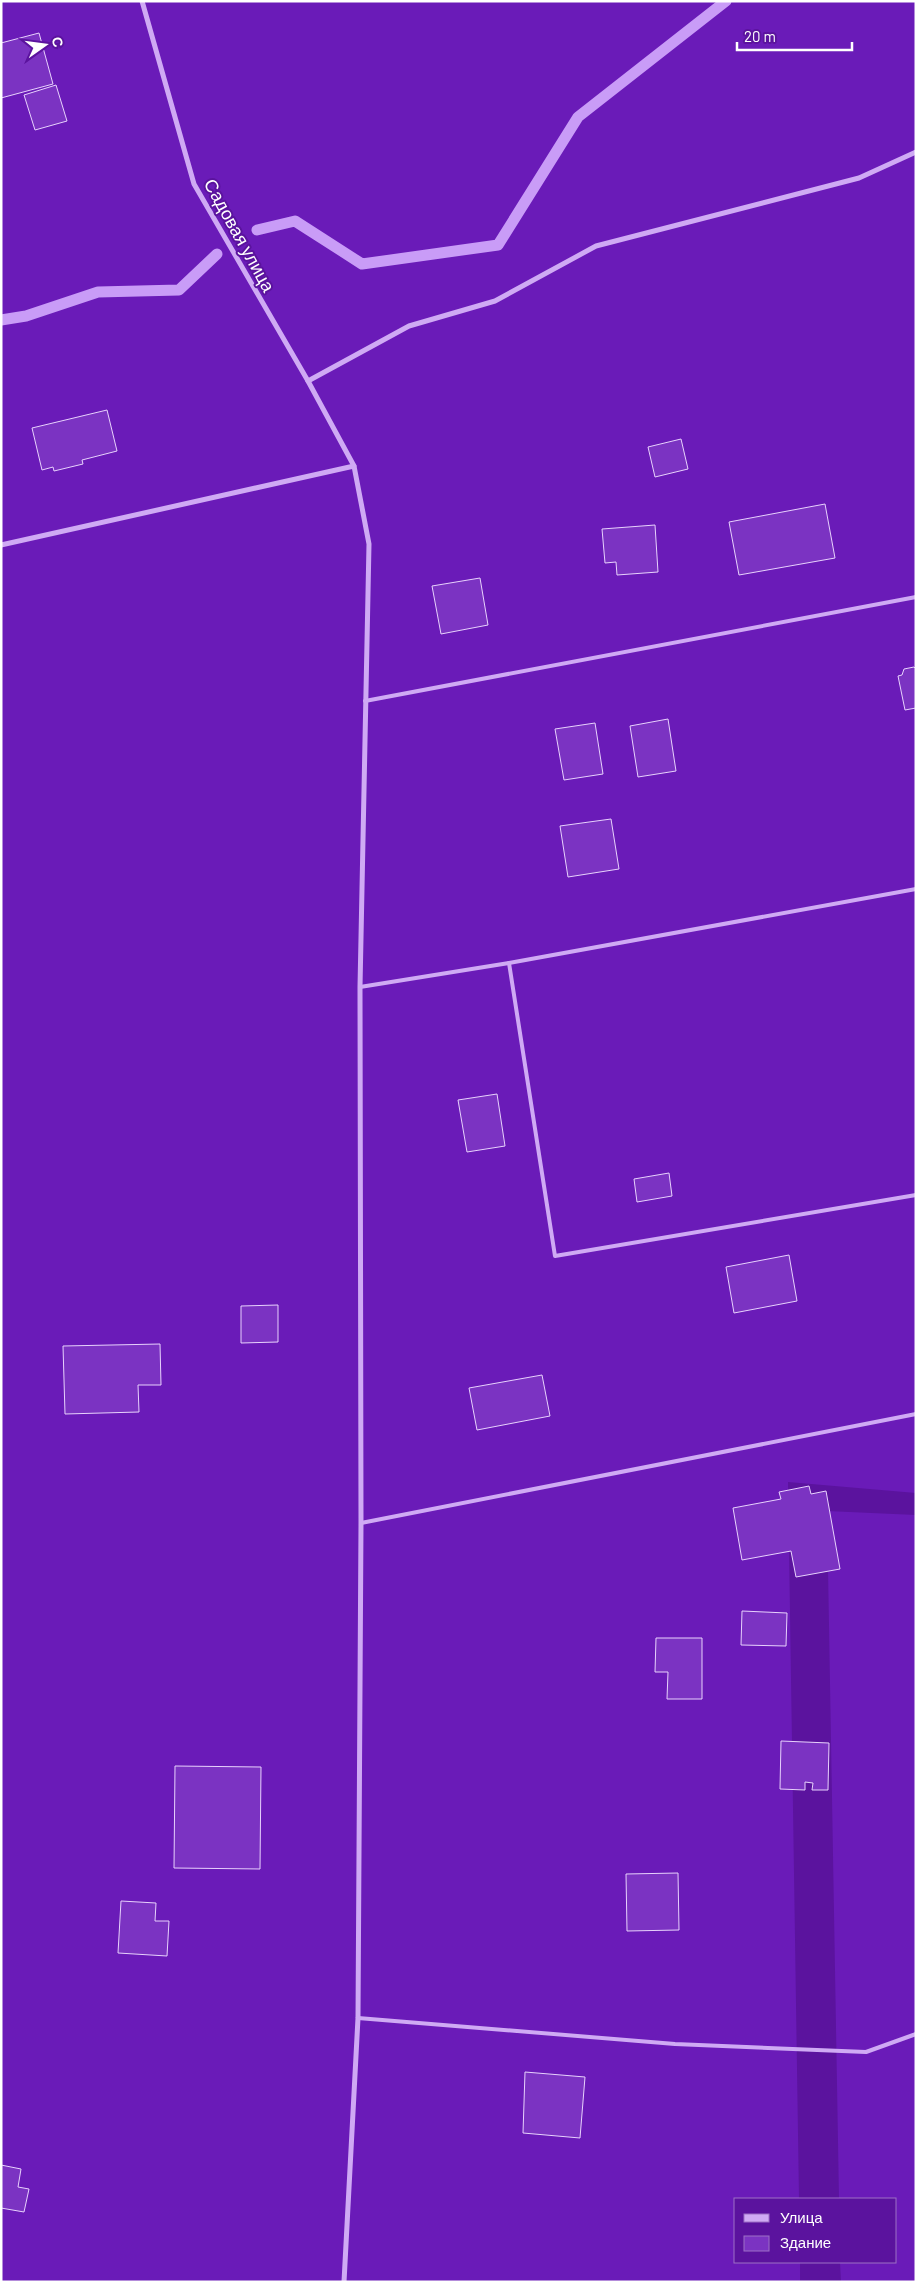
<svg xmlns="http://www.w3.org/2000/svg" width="917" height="2283" viewBox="0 0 917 2283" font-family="Barlow,sans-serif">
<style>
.garden{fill:#6a1bb8}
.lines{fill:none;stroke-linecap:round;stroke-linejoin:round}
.stream{stroke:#c99cf7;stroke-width:11}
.building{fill:#7b33c2;stroke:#e8d2fd}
.service{stroke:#cfaaf4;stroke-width:4}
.minor{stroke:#cfaaf4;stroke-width:5}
.labels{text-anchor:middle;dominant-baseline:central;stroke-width:4;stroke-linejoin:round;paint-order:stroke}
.street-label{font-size:18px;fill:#fff;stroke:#5b139e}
</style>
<rect width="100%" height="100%" fill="#5b139e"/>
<g class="garden">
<path d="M1,1H916V1493L788,1482L799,2199H736V2262H800V2282H1Z"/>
<path d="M827,1511L916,1515V2282H841L840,2262H896V2199H839Z"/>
</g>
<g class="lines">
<g class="stream">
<path d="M257,230L295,221L362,264L498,245L578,117L726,1"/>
<path d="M1,320L26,316L98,292L179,290L217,254"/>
</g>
</g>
<g class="building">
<path d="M39,33L53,84L1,98V43Z"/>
<path d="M56,85L67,121L35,130L24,95Z"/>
<path d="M107,410L117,451L82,460L83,464L54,471L53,467L42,470L32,428Z"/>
<path d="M681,439L688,469L655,477L648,447Z"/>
<path d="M825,504L835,558L739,575L729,522Z"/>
<path d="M655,525L658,572L617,575L616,562L605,563L602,529Z"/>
<path d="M480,578L488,625L441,634L432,586Z"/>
<path d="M914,667L916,669V708L905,710L898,676L902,675L904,669Z"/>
<path d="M668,719L676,771L638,777L630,726Z"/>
<path d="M595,723L603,774L564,780L555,729Z"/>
<path d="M611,819L619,869L568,877L560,826Z"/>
<path d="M497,1094L505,1146L467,1152L458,1100Z"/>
<path d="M669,1173L672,1196L637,1202L634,1179Z"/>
<path d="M789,1255L797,1301L734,1313L726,1267Z"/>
<path d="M278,1305V1342L241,1343V1306Z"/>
<path d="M160,1344L161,1385H138L139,1412L65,1414L63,1346Z"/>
<path d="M542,1375L550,1416L477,1430L469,1388Z"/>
<path d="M809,1486L811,1494L826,1491L840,1569L796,1577L791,1551L742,1560L733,1508L781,1499L779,1492Z"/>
<path d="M742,1611L787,1613L786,1646L741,1645Z"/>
<path d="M656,1638H702V1699H667L668,1672H655Z"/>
<path d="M781,1741L829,1743L828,1790H812L813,1783L805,1782V1790L780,1789Z"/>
<path d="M175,1766L261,1767L260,1869L174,1868Z"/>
<path d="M678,1873L679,1930L627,1931L626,1874Z"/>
<path d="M121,1901L156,1903L155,1921H169L167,1956L118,1953Z"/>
<path d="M525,2072L585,2077L580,2138L523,2133Z"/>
<path d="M1,2165L21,2169L18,2187L29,2189L24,2212L1,2208Z"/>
</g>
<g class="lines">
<g class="service">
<path d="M365,701L916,597"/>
<path d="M509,963L555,1256L916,1195"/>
<path d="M360,987L509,963L916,889"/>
<path d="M361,1523L916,1414"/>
<path d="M358,2018L675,2044L866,2052L916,2034"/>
</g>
<g class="minor">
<path d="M142,1L194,184L308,381L354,466L369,544L360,987L361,1523L358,2018L344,2282"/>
<path d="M308,381L409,326L495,301L596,246L859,178L916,152"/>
<path d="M1,545L354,466"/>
</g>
</g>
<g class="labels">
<g class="street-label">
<text transform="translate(240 235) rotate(61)">Садовая улица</text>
</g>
</g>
<rect width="917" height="2283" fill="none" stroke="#ffffff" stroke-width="5"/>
<rect x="734" y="2198" width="162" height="65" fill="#5b139e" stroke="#9d71c5"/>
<rect x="744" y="2214" width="25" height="8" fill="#cfaaf4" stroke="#9d71c5"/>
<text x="780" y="2223" font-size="15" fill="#ffffff">Улица</text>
<rect x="744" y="2236" width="25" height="15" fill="#7b33c2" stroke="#9d71c5"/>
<text x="780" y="2248" font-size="15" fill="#ffffff">Здание</text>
<g transform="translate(45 45) rotate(76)" stroke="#5b139e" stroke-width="4" paint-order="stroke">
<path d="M0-4L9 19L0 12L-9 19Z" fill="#ffffff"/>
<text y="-8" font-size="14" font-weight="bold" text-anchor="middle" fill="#ffffff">С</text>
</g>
<path d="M737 42v8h115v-8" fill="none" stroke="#ffffff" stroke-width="2.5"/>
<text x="744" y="42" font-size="15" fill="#ffffff" stroke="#5b139e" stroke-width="4" paint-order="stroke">20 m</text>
</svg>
